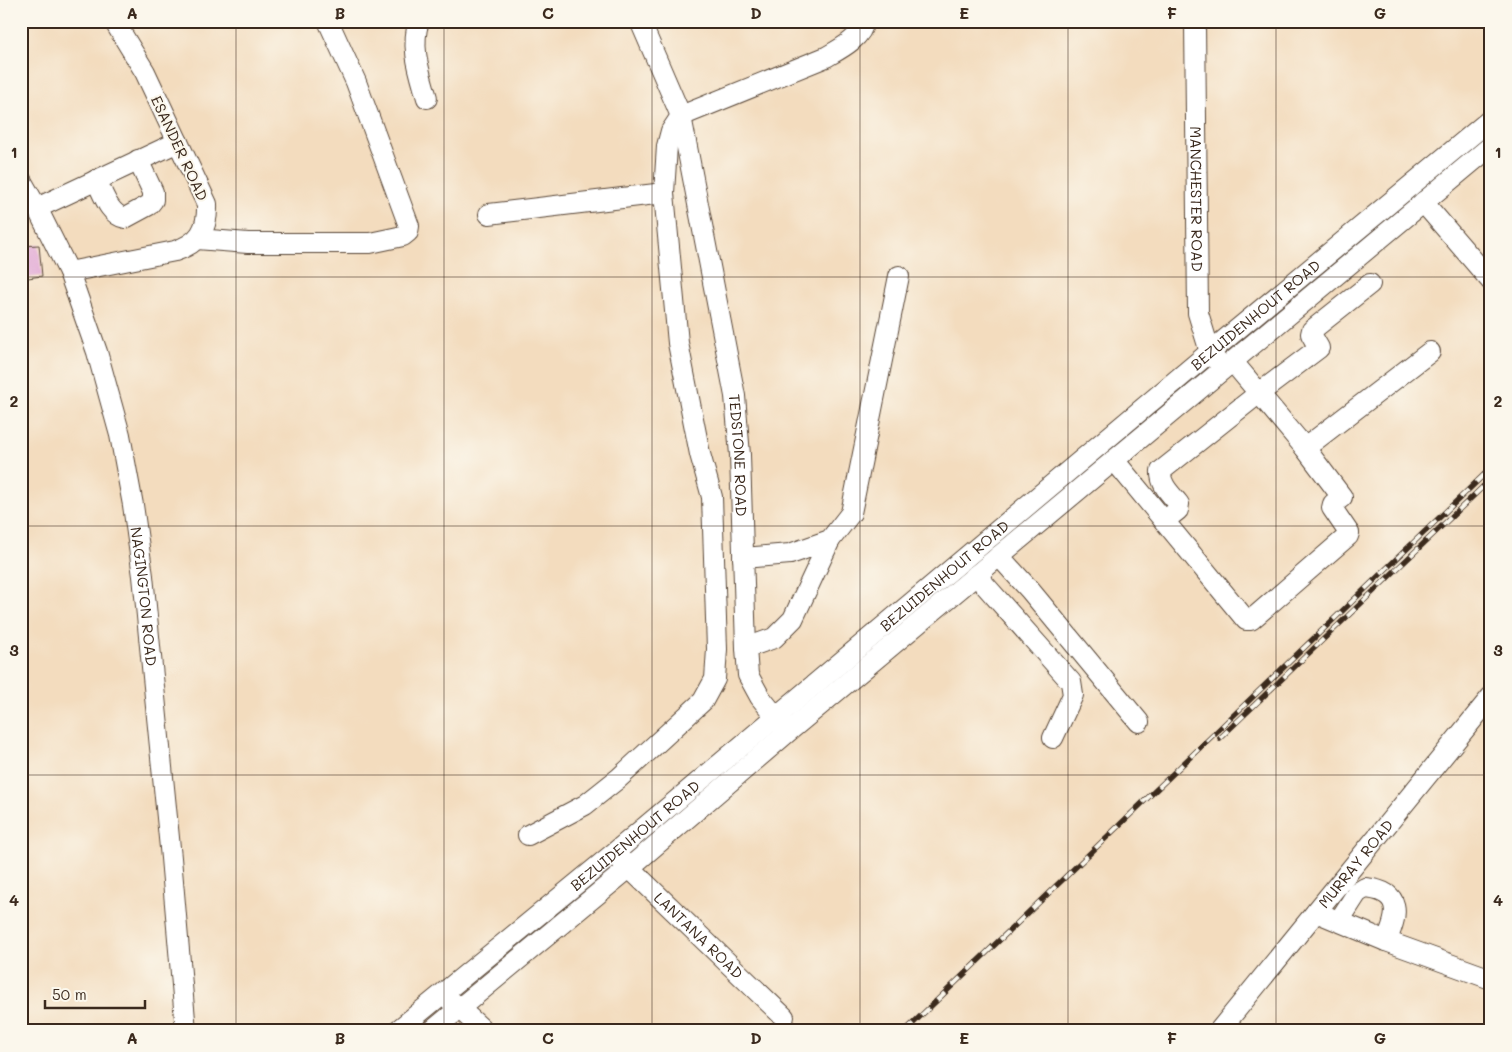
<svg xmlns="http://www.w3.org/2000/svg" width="1512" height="1052" viewBox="0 0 1512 1052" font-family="Mali,sans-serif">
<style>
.building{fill:#dd9bd1}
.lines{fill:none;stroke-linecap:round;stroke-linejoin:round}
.minor-casing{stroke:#574536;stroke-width:22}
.path{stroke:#574536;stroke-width:2.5;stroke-dasharray:1 4;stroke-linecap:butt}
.minor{stroke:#fff;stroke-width:20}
.rail-casing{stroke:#3b2a1e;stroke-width:5.5}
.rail{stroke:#fbf7ec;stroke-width:4;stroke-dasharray:11;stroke-linecap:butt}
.grid{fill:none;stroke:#3b2a1e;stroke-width:1;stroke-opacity:0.55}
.labels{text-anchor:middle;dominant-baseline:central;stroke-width:4;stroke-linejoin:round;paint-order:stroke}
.street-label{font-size:15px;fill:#3b2a1e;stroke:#fbf7ec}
.neatline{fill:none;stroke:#3b2a1e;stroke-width:2}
.grid-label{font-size:16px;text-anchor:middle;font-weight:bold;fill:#3b2a1e}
</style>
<rect width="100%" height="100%" fill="#fbf7ec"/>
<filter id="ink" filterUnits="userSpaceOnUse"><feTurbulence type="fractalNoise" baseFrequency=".02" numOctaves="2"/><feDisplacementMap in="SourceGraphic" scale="10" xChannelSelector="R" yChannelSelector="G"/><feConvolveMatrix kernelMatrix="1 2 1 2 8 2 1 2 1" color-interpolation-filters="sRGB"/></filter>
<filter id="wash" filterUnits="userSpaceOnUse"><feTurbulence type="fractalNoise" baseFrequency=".0096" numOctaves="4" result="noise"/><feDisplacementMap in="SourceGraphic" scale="20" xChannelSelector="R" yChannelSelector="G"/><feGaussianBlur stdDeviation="1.12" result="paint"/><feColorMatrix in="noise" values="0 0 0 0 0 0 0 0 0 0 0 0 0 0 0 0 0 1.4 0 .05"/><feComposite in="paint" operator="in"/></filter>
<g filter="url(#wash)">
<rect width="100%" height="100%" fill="#f3dcbe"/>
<g id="blocks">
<path class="building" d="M39,245L42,276L21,279V246Z"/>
</g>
</g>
<g filter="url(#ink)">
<use href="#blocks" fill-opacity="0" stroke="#574536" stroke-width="1"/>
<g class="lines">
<g class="minor-casing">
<g id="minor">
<path d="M419,21C410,47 420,73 427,98"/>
<path id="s1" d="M640,21L681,116L735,396L740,455L746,648L748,675L760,697L784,727"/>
<path id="s2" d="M1195,21L1198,313L1210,352L1216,360"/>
<path id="s3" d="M21,180L37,208L69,272L97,352L120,435L133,505L143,576L171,858L186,1031"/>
<path d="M96,180C103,193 109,215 125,218L149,205L153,200V192L138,160"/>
<path d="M1423,202L1491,281"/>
<path d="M37,208L178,142"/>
<path d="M489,214L664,193"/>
<path d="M197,239L248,243H370L403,236L408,232L409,226L356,82L328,21"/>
<path d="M69,272L175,251C199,243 208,230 207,204L145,72L114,21"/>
<path d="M1305,448L1430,352"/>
<path d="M1114,460L1246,620H1251L1348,536L1349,533L1332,508L1333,504L1342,497L1305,448L1233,362"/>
<path d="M1164,521L1178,510L1179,504C1171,494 1160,485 1161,471L1258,394L1319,348L1311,334L1312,330L1370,284"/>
<path d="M999,556L1029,589L1139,722"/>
<path d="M743,558L790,554L830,540L851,513L899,276"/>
<path d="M976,575L1071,682L1073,695L1053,738"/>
<path d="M746,648L774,638L793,619L830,540"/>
<path d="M528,835L585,805L619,778L703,701L715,679L717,649L712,497L700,454L678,343L664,193L667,146L671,131L681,116L826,57C840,49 862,38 864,21"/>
<path id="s4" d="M619,858L784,1017"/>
<path d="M1316,912L1386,941L1491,979"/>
<path d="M1339,921L1357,893L1365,888C1402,891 1399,914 1386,941"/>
<path d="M450,1000L484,1031"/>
<path id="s5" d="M397,1031L614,853L1210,352L1491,119"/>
<path d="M432,1031L629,868L788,732L1491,146"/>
<path id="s6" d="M1219,1031L1491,697"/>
</g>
</g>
<path class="path" d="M838,1031L840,1028L844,1031"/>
<use href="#minor" class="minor"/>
<g class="rail-casing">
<g id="rail">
<path d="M1220,738L1491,479"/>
<path d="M905,1031L1491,468"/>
</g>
</g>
<use href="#rail" class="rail"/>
</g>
</g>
<path class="grid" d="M236,21V1031M444,21V1031M652,21V1031M860,21V1031M1068,21V1031M1276,21V1031M21,277H1491M21,526H1491M21,775H1491"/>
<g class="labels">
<g class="street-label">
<text transform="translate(180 148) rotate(65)">ESANDER ROAD</text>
<text stroke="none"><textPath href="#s2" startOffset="178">MANCHESTER ROAD</textPath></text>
<text stroke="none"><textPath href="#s5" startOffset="1118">BEZUIDENHOUT ROAD</textPath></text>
<text stroke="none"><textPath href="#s1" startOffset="448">TEDSTONE ROAD</textPath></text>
<text stroke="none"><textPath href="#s5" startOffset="712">BEZUIDENHOUT ROAD</textPath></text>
<text stroke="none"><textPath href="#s3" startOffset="438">NAGINGTON ROAD</textPath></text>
<text stroke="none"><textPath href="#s5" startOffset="308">BEZUIDENHOUT ROAD</textPath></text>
<text stroke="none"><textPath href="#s6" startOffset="216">MURRAY ROAD</textPath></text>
<text stroke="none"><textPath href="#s4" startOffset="111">LANTANA ROAD</textPath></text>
</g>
</g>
<rect width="1512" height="1052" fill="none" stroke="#fbf7ec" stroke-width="55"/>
<path d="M45 1000v8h100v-8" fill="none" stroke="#3b2a1e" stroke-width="2.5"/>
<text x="52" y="1000" font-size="15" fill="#3b2a1e" stroke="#fbf7ec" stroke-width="4" paint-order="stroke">50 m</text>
<rect x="28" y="28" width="1456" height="996" class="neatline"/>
<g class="grid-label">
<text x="132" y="19">A</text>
<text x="340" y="19">B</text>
<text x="548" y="19">C</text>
<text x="756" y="19">D</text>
<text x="964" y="19">E</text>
<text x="1172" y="19">F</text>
<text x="1380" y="19">G</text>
<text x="14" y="158">1</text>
<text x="1498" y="158">1</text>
<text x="14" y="407">2</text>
<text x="1498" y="407">2</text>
<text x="14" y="656">3</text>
<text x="1498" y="656">3</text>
<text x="14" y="906">4</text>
<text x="1498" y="906">4</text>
<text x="132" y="1044">A</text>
<text x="340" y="1044">B</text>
<text x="548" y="1044">C</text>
<text x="756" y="1044">D</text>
<text x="964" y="1044">E</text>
<text x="1172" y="1044">F</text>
<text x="1380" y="1044">G</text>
</g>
</svg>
